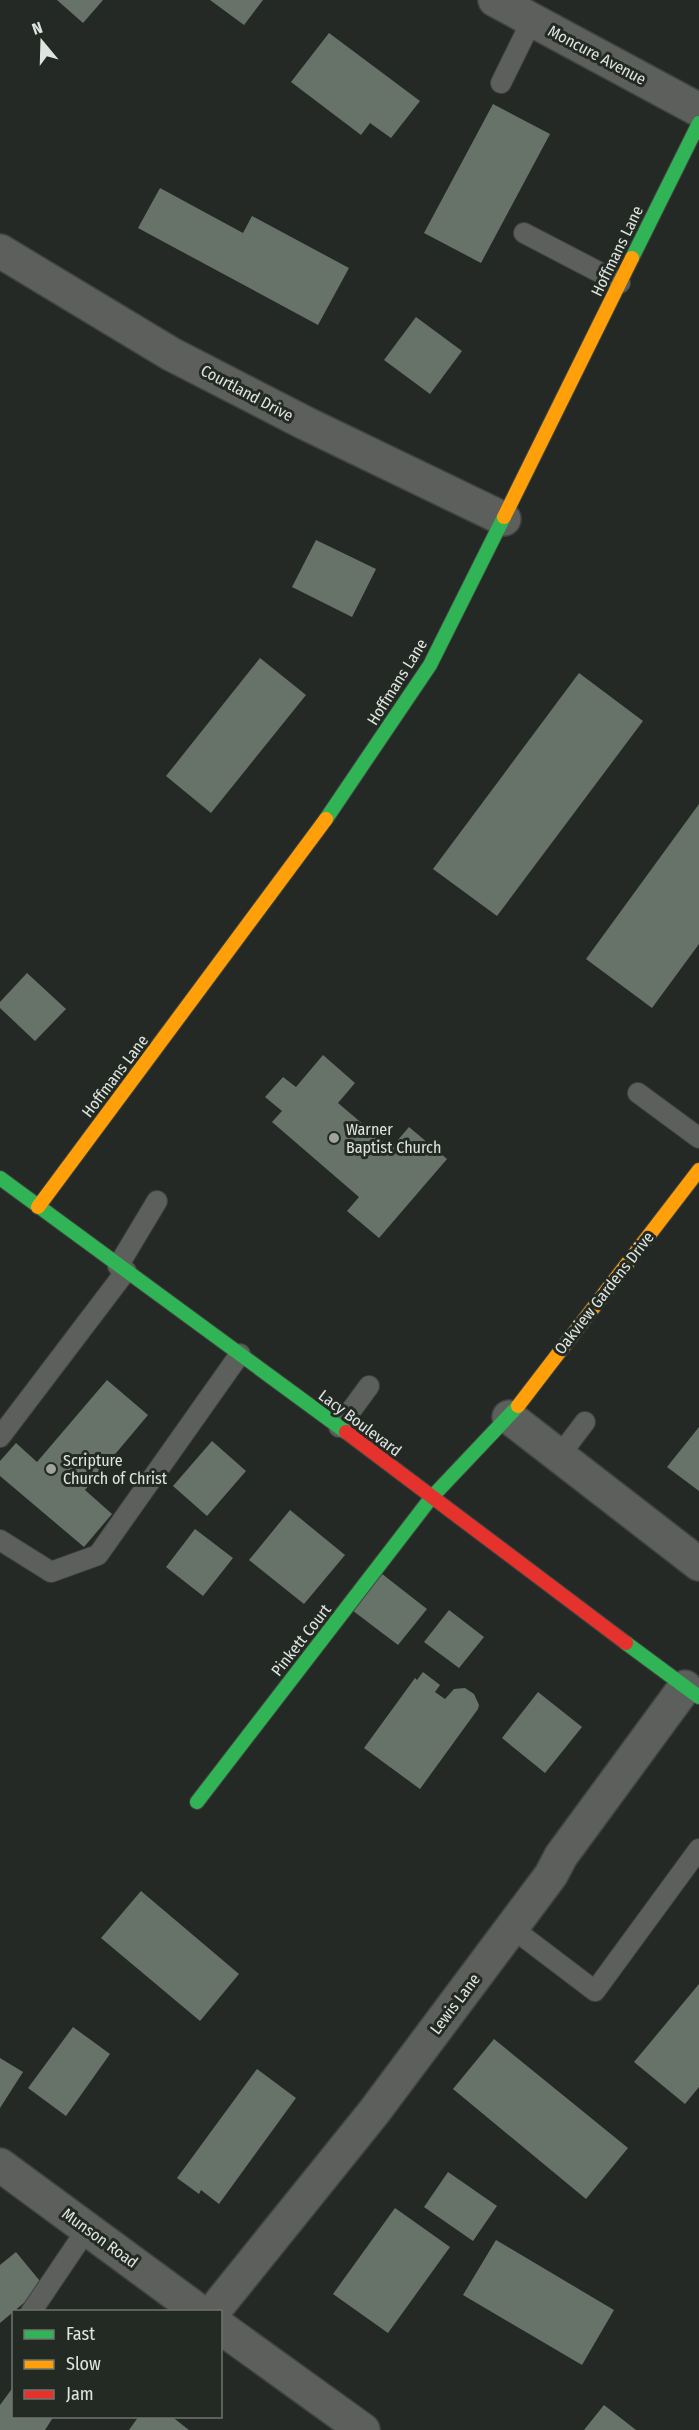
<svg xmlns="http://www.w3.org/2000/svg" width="699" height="2430" viewBox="0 0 699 2430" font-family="'Fira Sans Condensed',sans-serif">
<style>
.building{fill:#677369}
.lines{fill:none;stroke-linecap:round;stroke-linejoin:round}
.lane-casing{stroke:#404441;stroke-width:22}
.street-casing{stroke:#404441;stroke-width:36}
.fast-casing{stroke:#404441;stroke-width:16}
.slow-casing{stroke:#404441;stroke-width:16}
.jam-casing{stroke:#404441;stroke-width:16}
.lane{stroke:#5d5f5d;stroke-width:20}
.street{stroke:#5d5f5d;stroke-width:33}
.fast{stroke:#30b455;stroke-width:14}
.slow{stroke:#ff9f0a;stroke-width:14}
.jam{stroke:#e5322d;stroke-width:14}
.poi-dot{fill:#9ea39f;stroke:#232a24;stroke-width:2}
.labels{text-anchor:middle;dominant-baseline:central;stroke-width:6;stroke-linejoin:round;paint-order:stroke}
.street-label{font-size:16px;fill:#e0e4e0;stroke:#232a24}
.poi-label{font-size:16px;fill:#e0e4e0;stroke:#232a24;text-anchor:start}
</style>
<rect width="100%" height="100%" fill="#242925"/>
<g class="building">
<path d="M57,0H103L83,23Z"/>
<path d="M210,0H263L244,25Z"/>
<path d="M329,33L420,101L391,138L370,123L361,135L291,82Z"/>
<path d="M493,104L550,134L481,263L424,233Z"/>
<path d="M160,188L243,233L252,216L349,268L318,325L138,228Z"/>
<path d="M416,317L462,351L430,394L384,360Z"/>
<path d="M316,540L376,569L352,617L292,587Z"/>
<path d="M260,658L306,695L211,813L166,776Z"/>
<path d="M579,673L643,721L497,916L433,869Z"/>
<path d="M699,804V944L652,1008L586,959Z"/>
<path d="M27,973L66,1009L35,1041L0,1008V1002Z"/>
<path d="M323,1055L355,1083L338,1103L391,1148L409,1127L447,1159L379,1238L347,1211L359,1197L272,1122L282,1111L265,1097L283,1077L296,1087Z"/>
<path d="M107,1380L148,1415L85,1490L112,1514L84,1547L0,1476V1461L16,1443L37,1462Z"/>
<path d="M699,1427V1491L667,1467Z"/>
<path d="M212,1441L246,1471L207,1516L173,1486Z"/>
<path d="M290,1510L345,1555L304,1604L249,1560Z"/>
<path d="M195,1529L233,1558L203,1596L166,1567Z"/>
<path d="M377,1570L427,1609L398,1645L348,1607Z"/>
<path d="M449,1610L484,1637L459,1668L424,1642Z"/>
<path d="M423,1672L440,1685L435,1692L445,1699L454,1689L465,1688L474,1694L479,1705L478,1709L420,1789L364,1748L415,1678L417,1680Z"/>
<path d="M538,1692L582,1727L545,1773L502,1738Z"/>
<path d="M141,1891L239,1974L200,2021L101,1938Z"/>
<path d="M699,1984V2087L685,2104L634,2062Z"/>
<path d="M73,2027L110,2054L66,2116L28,2088Z"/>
<path d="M494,2039L628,2148L586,2199L453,2089Z"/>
<path d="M0,2058L23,2072L0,2108Z"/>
<path d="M257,2069L296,2098L219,2204L201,2190L199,2194L177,2178Z"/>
<path d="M448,2172L497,2206L473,2241L424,2207Z"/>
<path d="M395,2208L450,2247L388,2333L333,2294Z"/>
<path d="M496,2240L614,2310L582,2365L463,2295Z"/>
<path d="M16,2252L44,2286L0,2323V2265Z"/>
<path d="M14,2386V2416H54L45,2430H0V2405Z"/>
<path d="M604,2405L636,2430H584Z"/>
<path d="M139,2416H171L189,2430H129Z"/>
</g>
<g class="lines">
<g class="lane-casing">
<g id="lane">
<path d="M501,83L532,20"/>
<path d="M524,233L620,283"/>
<path d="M638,1093L699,1138"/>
<path d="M118,1266L157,1201"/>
<path d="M339,1427L369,1386"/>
<path d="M0,1437L126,1271"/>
<path d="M560,1455L585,1422"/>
<path d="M0,1540L51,1572L98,1555L240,1354"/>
<path d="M512,1928L595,1991L699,1849"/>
<path d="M31,2312L87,2229"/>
</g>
</g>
<g class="street-casing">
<g id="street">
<path d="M495,0L699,110"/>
<path d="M0,251L171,354L305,423L504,519"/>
<path d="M509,1417L699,1564"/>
<path d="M0,2165L200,2312"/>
<path d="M213,2312L374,2112L551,1875L561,1856L685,1687"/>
<path d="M220,2327L363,2430"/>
</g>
</g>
<g class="fast-casing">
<g id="fast">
<path d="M632,258L699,123"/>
<path d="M326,819L430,665L504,517"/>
<path d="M0,1178L346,1432"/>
<path d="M626,1643L699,1697"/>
<path d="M197,1802L431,1498L518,1406"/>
</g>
</g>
<g class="slow-casing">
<g id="slow">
<path d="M504,517L632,258"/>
<path d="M38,1207L326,819"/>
<path d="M518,1406L699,1170"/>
</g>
</g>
<g class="jam-casing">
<path id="jam" d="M346,1432L626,1643"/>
</g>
<use href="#lane" class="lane"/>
<use href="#street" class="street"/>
<use href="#fast" class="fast"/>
<use href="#slow" class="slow"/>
<use href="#jam" class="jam"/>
</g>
<g class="poi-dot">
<circle cx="334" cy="1138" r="6"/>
<circle cx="51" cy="1469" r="6"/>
</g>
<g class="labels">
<g class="street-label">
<text transform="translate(597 55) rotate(28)">Moncure Avenue</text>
<text transform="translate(617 251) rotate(-64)">Hoffmans Lane</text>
<text transform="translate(247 393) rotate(28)">Courtland Drive</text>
<text transform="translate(397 682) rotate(-58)">Hoffmans Lane</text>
<text transform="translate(115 1076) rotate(-53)">Hoffmans Lane</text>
<text transform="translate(604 1293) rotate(-52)">Oakview Gardens Drive</text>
<text transform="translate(360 1423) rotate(37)">Lacy Boulevard</text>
<text transform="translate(301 1640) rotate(-52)">Pinkett Court</text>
<text transform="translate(455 2004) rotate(-53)">Lewis Lane</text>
<text transform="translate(100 2238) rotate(36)">Munson Road</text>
</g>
<g class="poi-label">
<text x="346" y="1129">Warner<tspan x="346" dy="18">Baptist Church</tspan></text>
<text x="63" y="1460">Scripture<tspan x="63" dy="18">Church of Christ</tspan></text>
</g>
</g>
<rect x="12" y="2310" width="210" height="108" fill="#232a24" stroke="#6f746f" stroke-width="1.5"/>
<rect x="24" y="2330" width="30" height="9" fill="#30b455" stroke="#6f746f" stroke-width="1.5"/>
<text x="66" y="2340" font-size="18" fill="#e0e4e0">Fast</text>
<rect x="24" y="2360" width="30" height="9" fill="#ff9f0a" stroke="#6f746f" stroke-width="1.5"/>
<text x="66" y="2370" font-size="18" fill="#e0e4e0">Slow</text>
<rect x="24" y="2390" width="30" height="9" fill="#e5322d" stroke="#6f746f" stroke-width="1.5"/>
<text x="66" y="2400" font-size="18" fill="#e0e4e0">Jam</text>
<g transform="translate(42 42) rotate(341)" stroke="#232a24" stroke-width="4.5" paint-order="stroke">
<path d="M0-4.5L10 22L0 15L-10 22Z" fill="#e0e4e0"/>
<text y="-9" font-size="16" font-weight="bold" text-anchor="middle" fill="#e0e4e0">N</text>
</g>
</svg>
